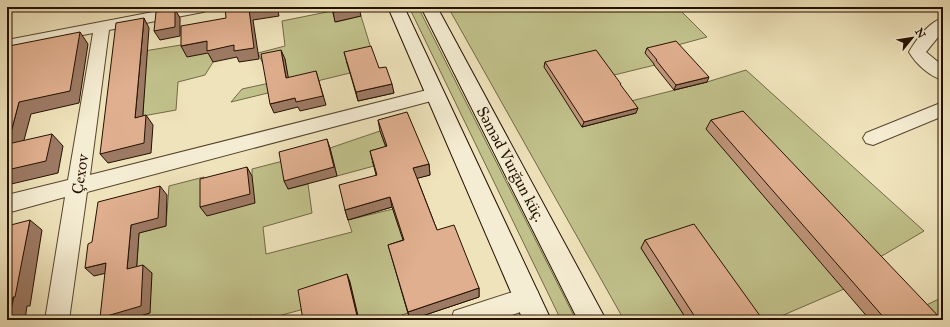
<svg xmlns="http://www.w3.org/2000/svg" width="950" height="327" viewBox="0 0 950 327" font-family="'IM FELL Great Primer',serif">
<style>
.green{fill:#c1c18b;stroke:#726946}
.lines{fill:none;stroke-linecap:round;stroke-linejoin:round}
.street-casing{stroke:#57462f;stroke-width:2}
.secondary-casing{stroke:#241100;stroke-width:2}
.street{fill:#f5edd3;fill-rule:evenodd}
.secondary{fill:#f5edd3;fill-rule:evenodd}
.wall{fill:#c1967b;stroke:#241100}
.shaded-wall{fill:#9d7a64;stroke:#241100}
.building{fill:#e0af8f;stroke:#241100}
.labels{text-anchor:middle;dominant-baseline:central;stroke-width:3;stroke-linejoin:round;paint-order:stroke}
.street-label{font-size:16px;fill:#241100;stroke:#f5edd3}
</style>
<rect width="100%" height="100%" fill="#efe3bb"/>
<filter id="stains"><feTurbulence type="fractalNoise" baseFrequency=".005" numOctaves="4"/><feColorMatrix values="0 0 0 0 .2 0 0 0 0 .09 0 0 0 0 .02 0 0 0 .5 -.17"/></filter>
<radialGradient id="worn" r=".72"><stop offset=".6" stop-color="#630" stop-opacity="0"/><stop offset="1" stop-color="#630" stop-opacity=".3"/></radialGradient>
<g class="green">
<path d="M409,7H418L576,320H561Z"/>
<path d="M448,7H677L707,37L674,46L655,65L610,76L627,102L707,82L746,70L924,231L870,263L844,289L772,320H751L641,248L687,320H624Z"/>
<path d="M332,11L336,22L361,16L373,55L346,61L350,73L231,102L242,89L288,79L285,59L263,64L258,53L285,46L282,21Z"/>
<path d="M187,44L212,52L213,62L205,75L178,82L176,110L143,116L144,93L132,53Z"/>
<path d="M380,131L389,157L372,162L374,166L337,176L330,148Z"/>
<path d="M283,161L288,189L308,184L312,213L263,227L266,254L352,232L348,220L393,209L399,228L430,218L391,254L408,313L387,320H359L304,309L264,320H127L150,313L136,277L139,233L166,226L169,186L204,177L206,188L252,176V169Z"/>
<path d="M943,297V320H923L914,311Z"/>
</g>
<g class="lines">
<g class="street-casing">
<g id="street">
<path d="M179,7H211L208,10L203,12L109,30L90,175L435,88L441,90L444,94L441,98L435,100L87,192L69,320H45L65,197L7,213V195L68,180L93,33L7,50V40Z"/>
<path d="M943,18V31L926,52L943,66V80C929,76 916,64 909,52C916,40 929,22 943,18Z"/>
<path d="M943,102V116L873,145L866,143L863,138L866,133Z"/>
<path d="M528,287L537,290L540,298L537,306L498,320H451L454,311Z"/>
</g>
</g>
<g class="secondary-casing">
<g id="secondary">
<path d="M388,7H404L551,320H523Z"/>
<path d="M421,7H437L606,320H578Z"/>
</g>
</g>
<use href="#street" class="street"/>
<use href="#secondary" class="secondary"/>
</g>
<g class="wall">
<path d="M647,48L707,82L674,90L654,65V64L645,53Z"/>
<path d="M344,52L379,68L394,93L358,101Z"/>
<path d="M545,62L620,85L636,113L582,127L544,67Z"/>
<path d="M378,120L429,164L430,175L417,178L437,230L479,288V297L410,320L388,245L403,240L392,207L348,220L345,210L376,175L370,151L386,147L380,131Z"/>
<path d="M711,120L942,320H870L706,129Z"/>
<path d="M645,240L763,320H687L641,248Z"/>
</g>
<g class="shaded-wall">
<path d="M162,7H172L163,9Z"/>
<path d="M260,7H277L279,16L253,20L259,59L239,62L237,57L213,62L208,53L187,57L181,46L207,41L234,45L249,9Z"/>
<path d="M359,7L361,16L335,22L333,12Z"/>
<path d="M175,9L180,18V36L160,40L154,31Z"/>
<path d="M144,18L149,28L142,127L135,118Z"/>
<path d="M80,32L88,44L79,103L31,114L20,155L8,144L19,102Z"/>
<path d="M281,50L285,59L290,87L286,78Z"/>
<path d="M316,71L326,105L300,111L298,107L274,113L270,104L295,98Z"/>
<path d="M709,77L707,82L674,90L676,85Z"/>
<path d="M392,84L394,93L358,101L356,92Z"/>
<path d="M638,108L636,113L582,127L584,122Z"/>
<path d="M146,115L153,125L151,153L108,163L100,154Z"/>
<path d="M52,134L63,146L58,173L7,185V170Z"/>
<path d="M327,139L330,148L337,176L288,189L284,181Z"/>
<path d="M429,164L430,175L415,179L413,168Z"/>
<path d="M247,167L252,176L255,203L207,216L200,207Z"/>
<path d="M160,186L167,195L166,226L139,233L136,277L127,269L131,225Z"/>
<path d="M390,197L392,207L348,220L345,210Z"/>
<path d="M30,220L42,230L30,306H27L25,320H9Z"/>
<path d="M106,263L115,271L94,276L85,268Z"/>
<path d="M143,265L152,273L150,313L127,320H103L100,318Z"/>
<path d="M347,274L350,282L359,320H358Z"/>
<path d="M479,288V297L410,320L408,312Z"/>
<path d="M251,315L255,320H251Z"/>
</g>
<g class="building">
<path d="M225,7H260L249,9L254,48L234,51V45L207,51V41L181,46V26L226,18Z"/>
<path d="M331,7H359L333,12Z"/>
<path d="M175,9V27L154,31L156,12Z"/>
<path d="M144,18L135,118L146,115L144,143L100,154L116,23Z"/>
<path d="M80,32L70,91L19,102L8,144L52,134L46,161L7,170V51L9,46Z"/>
<path d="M676,41L709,77L676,85L656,60H657L647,48Z"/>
<path d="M371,46L379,68L386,67L392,84L356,92L344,52Z"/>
<path d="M281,50L286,78L316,71L323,96L296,102L295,98L270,104L261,54Z"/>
<path d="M596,50L621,84H620L638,108L584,122L545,62Z"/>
<path d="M743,111L942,320H886L711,120Z"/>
<path d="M407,112L429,164L413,168L437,230L454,225L479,288L408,312L388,245L404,240L390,197L345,210L339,185L377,175L370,151L387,146L378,120Z"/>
<path d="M327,139L334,167L284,181L279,152Z"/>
<path d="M247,167L250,194L200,207V179Z"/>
<path d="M160,186L158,218L131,225L127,269L143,265L141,306L100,318L106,263L85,268L88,244L92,242L98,202Z"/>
<path d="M30,220L15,297H13L9,320H7V226Z"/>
<path d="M694,224L763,320H697L645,240Z"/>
<path d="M347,274L358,320H303L298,290Z"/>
<path d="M251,315V320H236Z"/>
</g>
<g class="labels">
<g class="street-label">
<text transform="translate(511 164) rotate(62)">Səməd Vurğun küç.</text>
<text transform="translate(80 174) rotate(-81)">Çexov</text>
</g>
</g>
<rect width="950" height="327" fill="none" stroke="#efe3bb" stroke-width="24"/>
<rect x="8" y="8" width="934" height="311" fill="none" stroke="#241100" stroke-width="2"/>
<rect x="12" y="12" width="926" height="303" fill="none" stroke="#241100"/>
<g transform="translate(912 38) rotate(60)" stroke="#f5edd3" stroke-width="3" paint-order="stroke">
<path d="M0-3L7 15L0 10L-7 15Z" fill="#241100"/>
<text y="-6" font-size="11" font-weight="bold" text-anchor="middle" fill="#241100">N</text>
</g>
<rect width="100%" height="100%" filter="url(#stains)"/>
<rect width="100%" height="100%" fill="url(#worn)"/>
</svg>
